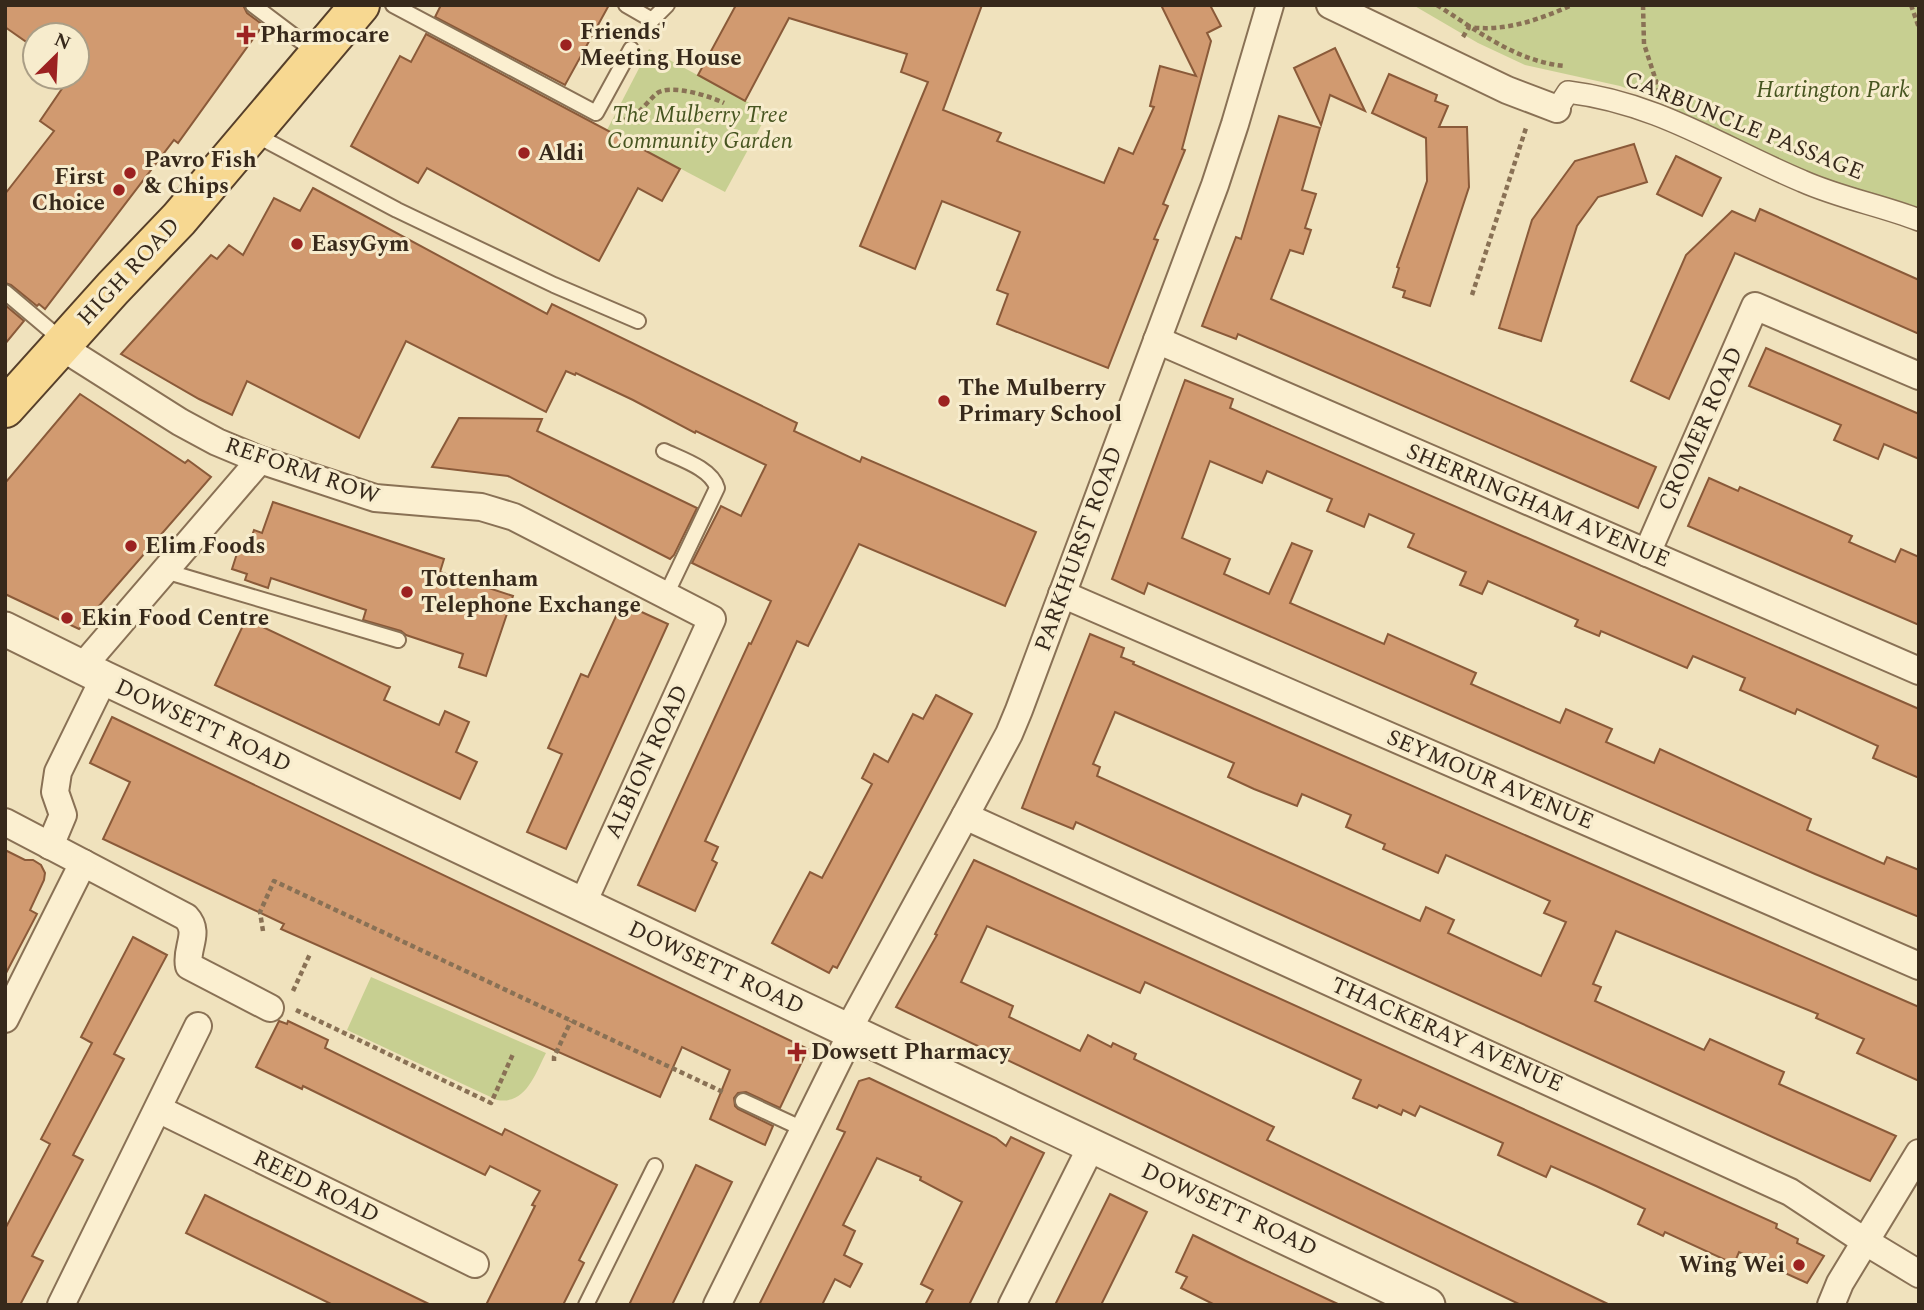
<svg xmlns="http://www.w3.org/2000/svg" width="1924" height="1310" viewBox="0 0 1924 1310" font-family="Spectral,serif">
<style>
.green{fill:#c7cf91}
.building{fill:#d19a70;stroke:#8a5a39;stroke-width:2;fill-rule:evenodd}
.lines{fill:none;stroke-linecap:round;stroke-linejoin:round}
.service-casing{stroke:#897155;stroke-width:18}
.pedestrian-casing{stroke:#897155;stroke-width:24}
.minor-casing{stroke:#897155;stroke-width:30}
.tertiary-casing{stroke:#897155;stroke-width:37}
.primary-casing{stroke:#563f2a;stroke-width:42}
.path{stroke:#897155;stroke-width:4.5;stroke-dasharray:5 3.5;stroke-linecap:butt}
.service{stroke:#fbefd0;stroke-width:14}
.pedestrian{stroke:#fbefd0;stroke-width:21}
.minor{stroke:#fbefd0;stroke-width:26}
.tertiary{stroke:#fbefd0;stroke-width:33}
.primary{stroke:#f7d891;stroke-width:38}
.poi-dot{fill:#9c2221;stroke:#f7eccd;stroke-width:2.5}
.labels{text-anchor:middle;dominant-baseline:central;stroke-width:6;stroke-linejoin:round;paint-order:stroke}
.poi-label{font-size:23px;font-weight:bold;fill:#37291b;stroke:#f7eccd;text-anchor:start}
.park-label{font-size:23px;font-style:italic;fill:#475520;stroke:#f7eccd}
.street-label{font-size:23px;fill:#37291b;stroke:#f7eccd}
</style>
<rect width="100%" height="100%" fill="#f0e2bd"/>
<g class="green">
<path d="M1413,5H1919V208L1820,178L1650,97L1620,86L1525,65L1478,43Z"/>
<path d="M649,49L768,113L725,192L607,130Z"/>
<path d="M371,977L546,1053C535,1074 526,1105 497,1100L347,1030Z"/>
</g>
<g class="building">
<path d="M5,5H243L247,13L263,25L178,143L174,140L45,309L39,304L37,306L11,285L5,283V194L54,131L40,121L70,77H77V35H35V48L5,27Z"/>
<path d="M441,5H609L565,85L435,17Z"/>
<path d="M736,5H982L943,110L1001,133L997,141L1104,183L1119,148L1133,154L1154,107L1150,106L1160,66L1196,76L1161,5H1210L1221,26L1207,33L1211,41L1182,149L1185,150L1163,204L1168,206L1154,239L1158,240L1108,368L997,324L1008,294L997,290L1020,232L942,201L915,269L860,246L928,82L901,72L907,54L789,18L745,101L698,75Z"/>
<path d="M426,34L680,169L662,201L638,188L599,261L427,168L418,183L351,146L400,56L411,62Z"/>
<path d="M1335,48L1365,111L1330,95L1321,125L1294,68Z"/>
<path d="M1389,74L1437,95L1435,101L1448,106L1439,127H1467L1469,187L1430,306L1403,297L1405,291L1393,287L1399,268L1397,267L1427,181L1426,138L1372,113Z"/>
<path d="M1279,116L1320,128L1302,190L1316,194L1305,228L1311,230L1303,254L1290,250L1271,299L1656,467L1638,508L1238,334L1236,339L1202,326L1236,237L1241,239Z"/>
<path d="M1634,144L1647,182L1598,197L1577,226L1541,341L1499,328L1532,220L1575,161Z"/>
<path d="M1676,156L1721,178L1702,216L1657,194Z"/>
<path d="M313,188L547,314L552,304L797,423L794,431L860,462L862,457L1036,532L1005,606L859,544L808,646L797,641L705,841L718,847L712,860L717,863L695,911L638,885L749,643L751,644L771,601L692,563L721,506L741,516L766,465L696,431L695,433L633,400L576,373L575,375L566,371L546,412L406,341L359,438L247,381L232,415L199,399L121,354L211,255L217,259L229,245L243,255L274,198L300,211Z"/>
<path d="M1760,209L1919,280V334L1735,253L1669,399L1631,381L1686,255L1732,211L1755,221Z"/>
<path d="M5,305L24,321L5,344Z"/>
<path d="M1766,348L1919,414V459L1884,444L1878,459L1834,440L1841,425L1749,386Z"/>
<path d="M1185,380L1233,399L1230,408L1919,709V778L1873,758L1878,746L1797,709L1795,714L1740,690L1745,678L1693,656L1687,668L1601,631L1599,636L1575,626L1578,620L1488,581L1482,594L1460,585L1466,572L1408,547L1414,534L1369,514L1364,527L1327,511L1332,499L1267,471L1262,483L1210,461L1182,538L1230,559L1224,574L1269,594L1292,543L1312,551L1290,603L1384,644L1388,634L1476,673L1471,684L1560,723L1566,709L1612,729L1606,742L1654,763L1660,749L1811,819L1807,830L1884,864L1887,857L1919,870V917L1815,874L1148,583L1144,594L1112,579Z"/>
<path d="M80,394L185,463L188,460L211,477L79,629L5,594V483Z"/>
<path d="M459,418L542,419L537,431L697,508L674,555L670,559L508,476L432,467Z"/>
<path d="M1709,478L1738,491L1740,487L1852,536L1849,542L1895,562L1901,549L1919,557V625L1688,526Z"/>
<path d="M273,502L444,559L440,572L513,596L486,676L459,667L463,654L406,635L401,631L363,620L366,610L271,578L268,588L245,580L247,574L232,569L240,544L248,547L254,530L262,533Z"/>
<path d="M622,603L668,624L566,849L527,832L562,754L548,748L581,674L588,677Z"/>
<path d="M246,619L390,687L384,700L439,725L445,711L469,722L456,752L477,762L460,799L215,685Z"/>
<path d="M1090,634L1124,648L1121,657L1134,662L1133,664L1919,1007V1081L1857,1053L1864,1039L1816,1018L1818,1014L1616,931L1593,984L1601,987L1595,1001L1704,1050L1710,1039L1770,1066L1784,1072L1779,1084L1896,1136L1870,1181L1076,822L1073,829L1022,808ZM1115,712L1234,763L1228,777L1254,789L1297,806L1302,794L1351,815L1346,827L1385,844L1383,849L1438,873L1446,855L1550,901L1544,913L1566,922L1541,976L1448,933L1454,920L1426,907L1420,921L1097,776L1100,767L1093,764Z"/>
<path d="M936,695L972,714L837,968L833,966L829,973L772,943L810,872L822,878L846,833L872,784L862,778L874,754L888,762L913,714L923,719Z"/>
<path d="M112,717L808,1049L780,1108L746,1092L738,1093L734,1098L735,1106L738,1109L773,1126L765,1145L710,1119L730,1070L682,1047L660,1097L281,929L284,924L103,839L130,782L90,763Z"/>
<path d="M5,850L25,860H33L41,865L45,873L44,880L30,910L37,914L5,975Z"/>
<path d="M974,860L1777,1224L1776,1228L1798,1239L1797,1243L1824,1256L1807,1283L1739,1252L1734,1264L1665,1232L1663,1236L1638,1224L1645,1209L1596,1186L1551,1166L1546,1177L1498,1155L1503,1143L1420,1106L1415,1116L1403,1110L1401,1115L1379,1105L1377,1108L1353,1098L1361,1080L1145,982L1140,993L987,926L961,982L1013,1006L1009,1017L1080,1051L1088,1035L1111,1047L1113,1043L1136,1054L1134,1059L1274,1127L1267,1140L1610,1305H1521L896,1007L937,935L935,934Z"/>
<path d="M133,937L167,955L114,1054L124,1059L73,1155L83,1160L32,1256L43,1261L20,1305H5V1229L50,1144L41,1139L92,1043L81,1037Z"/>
<path d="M279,1021L287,1024L288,1021L328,1040L325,1048L502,1135L505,1129L617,1185L579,1260L584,1263L563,1305H486L535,1206L532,1205L540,1191L490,1166L485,1175L303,1086L302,1089L256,1067Z"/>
<path d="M869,1078L996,1138L1006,1146L1011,1137L1044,1153L969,1305H925L933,1290L921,1284L962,1202L920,1180L921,1177L877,1158L843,1225L855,1231L844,1255L862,1264L850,1287L835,1279L822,1305H759L845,1132L837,1129L859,1081Z"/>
<path d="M696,1165L732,1182L672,1305H629Z"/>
<path d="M1110,1194L1147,1212L1101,1305H1055Z"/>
<path d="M205,1195L258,1221L431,1305H333L186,1233Z"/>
<path d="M1193,1235L1246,1261L1340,1305H1215L1181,1288L1187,1277L1176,1272Z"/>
</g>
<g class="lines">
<g class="service-casing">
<g id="service">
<path d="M253,5L318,54"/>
<path d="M393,5L596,113L631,49"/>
<path d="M626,5L652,20L667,5"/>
<path d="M254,134L397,210L554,285L638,321"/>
<path d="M5,292L63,341"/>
<path d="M664,451C681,459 712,469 717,488L666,595"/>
<path d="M165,571L398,640"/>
<path d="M743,1101L803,1129"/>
<path d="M586,1305L655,1166"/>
</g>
</g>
<g class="pedestrian-casing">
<path id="pedestrian" d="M1557,109L1568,92C1658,103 1721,147 1802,181C1840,198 1880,205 1919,220"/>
</g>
<g class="minor-casing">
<g id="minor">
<path d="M1330,5L1507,90L1557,109"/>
<path d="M1157,340L1919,671"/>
<path d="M60,346L180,422L217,442L260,460L375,498L481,507L514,517L712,619L582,905"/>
<path d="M1647,553L1755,306L1919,376"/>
<path d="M1062,594L1919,966"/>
<path d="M83,666L260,460"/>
<path d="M965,816L1790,1192L1866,1242L1919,1274"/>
<path d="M5,822L186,917C201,933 185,948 189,966L270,1008"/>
<path d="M50,846L63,815L55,792L58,772L104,678"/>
<path d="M5,1019L83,863"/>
<path d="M848,1030L965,816L1009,734L1019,710L1215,185L1235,124L1270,5"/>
<path d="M158,1109L475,1264"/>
<path d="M61,1305L198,1026"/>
<path d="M717,1305L852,1032"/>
<path d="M1012,1305L1092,1145"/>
<path d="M1831,1305L1840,1283L1919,1153"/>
</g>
</g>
<g class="tertiary-casing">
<path id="tertiary" d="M5,629L104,678L1428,1305"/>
</g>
<g class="primary-casing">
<path id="primary" d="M5,408L113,288L179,219L360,5"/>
</g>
<g class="path">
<path d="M1437,5C1476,30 1517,62 1565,66"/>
<path d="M1643,5L1644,44L1659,90"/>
<path d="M1911,5L1919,28"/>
<path d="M1463,37L1469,27C1504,32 1539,20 1572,5"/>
<path d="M616,121C635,121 643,106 656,94C669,83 710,96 724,103"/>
<path d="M1472,295L1526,128"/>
<path d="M263,931L260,912L274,881L723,1092"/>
<path d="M293,991L310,954"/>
<path d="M296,1010L491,1103L513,1054"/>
<path d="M554,1061V1057L571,1021"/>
</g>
<use href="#service" class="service"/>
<use href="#pedestrian" class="pedestrian"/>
<use href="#minor" class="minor"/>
<use href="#tertiary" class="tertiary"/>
<use href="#primary" class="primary"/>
</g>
<g class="poi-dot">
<path d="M242.5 24.5h7v7h7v7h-7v7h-7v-7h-7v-7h7z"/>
<circle cx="566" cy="45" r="7"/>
<circle cx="524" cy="153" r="7"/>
<circle cx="130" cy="173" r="7"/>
<circle cx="119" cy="190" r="7"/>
<circle cx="297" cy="244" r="7"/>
<circle cx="944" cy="401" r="7"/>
<circle cx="131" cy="546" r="7"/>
<circle cx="407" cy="592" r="7"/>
<circle cx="67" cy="618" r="7"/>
<path d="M793.5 1041.5h7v7h7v7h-7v7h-7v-7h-7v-7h7z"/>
<circle cx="1799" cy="1265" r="7"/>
</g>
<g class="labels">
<g class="poi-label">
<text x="580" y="32">Friends'<tspan x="580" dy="26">Meeting House</tspan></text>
<text x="260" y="35">Pharmocare</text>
<text x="538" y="153">Aldi</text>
<text x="144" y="160">Pavro Fish<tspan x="144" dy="26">&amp; Chips</tspan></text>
<text x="105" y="177" text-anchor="end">First<tspan x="105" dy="26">Choice</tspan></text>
<text x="311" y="244">EasyGym</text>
<text x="958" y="388">The Mulberry<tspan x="958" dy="26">Primary School</tspan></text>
<text x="145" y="546">Elim Foods</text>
<text x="421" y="579">Tottenham<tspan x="421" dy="26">Telephone Exchange</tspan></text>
<text x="81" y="618">Ekin Food Centre</text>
<text x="811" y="1052">Dowsett Pharmacy</text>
<text x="1785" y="1265" text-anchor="end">Wing Wei</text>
</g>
<g class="park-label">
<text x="1833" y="90">Hartington Park</text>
<text x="700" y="115">The Mulberry Tree<tspan x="700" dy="26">Community Garden</tspan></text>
</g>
<g class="street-label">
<text transform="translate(1744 126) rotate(22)">CARBUNCLE PASSAGE</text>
<text transform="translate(129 272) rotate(-47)">HIGH ROAD</text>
<text transform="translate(1701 429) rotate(-66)">CROMER ROAD</text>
<text transform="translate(302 471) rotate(19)">REFORM ROW</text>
<text transform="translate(1538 506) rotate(23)">SHERRINGHAM AVENUE</text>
<text transform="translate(1079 549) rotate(-70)">PARKHURST ROAD</text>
<text transform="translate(203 726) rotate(25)">DOWSETT ROAD</text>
<text transform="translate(647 762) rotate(-65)">ALBION ROAD</text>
<text transform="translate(1490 780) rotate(23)">SEYMOUR AVENUE</text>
<text transform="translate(716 968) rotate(25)">DOWSETT ROAD</text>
<text transform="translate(1447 1035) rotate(24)">THACKERAY AVENUE</text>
<text transform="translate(316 1187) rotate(26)">REED ROAD</text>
<text transform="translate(1229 1210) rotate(25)">DOWSETT ROAD</text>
</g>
</g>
<rect width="1924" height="1310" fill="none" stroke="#37291b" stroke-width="14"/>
<g transform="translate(56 56) rotate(24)"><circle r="33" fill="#f7eccd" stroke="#aa9e86" stroke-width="2"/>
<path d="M0-5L12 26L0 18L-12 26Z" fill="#9c2221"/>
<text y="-10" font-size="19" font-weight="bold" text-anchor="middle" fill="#37291b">N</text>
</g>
</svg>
